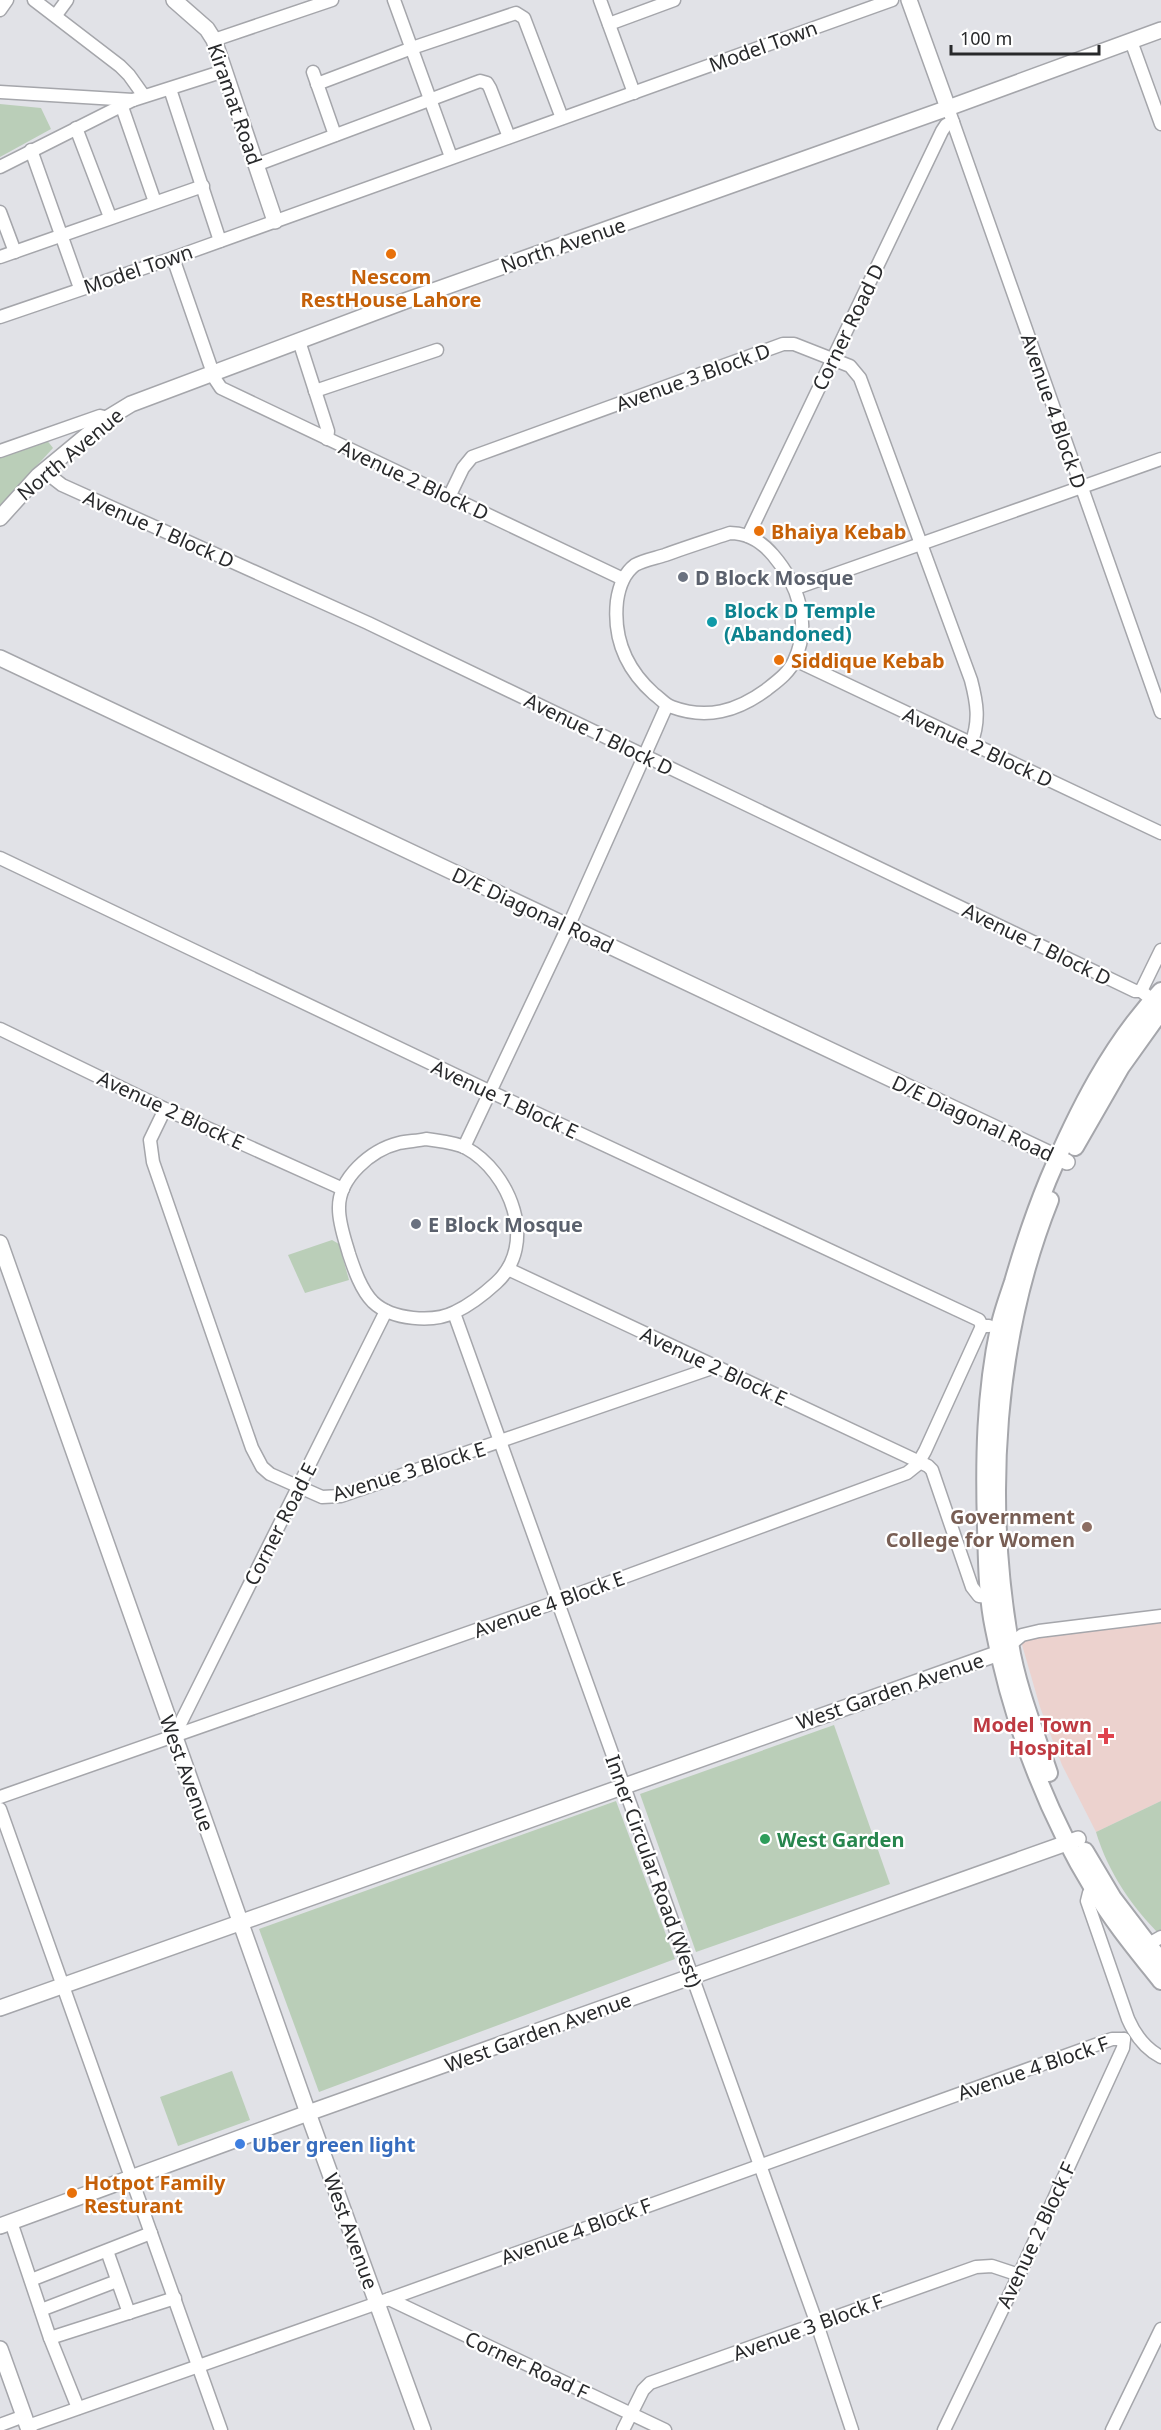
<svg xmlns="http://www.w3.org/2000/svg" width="1161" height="2430" viewBox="0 0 1161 2430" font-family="'Noto Sans',sans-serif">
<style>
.medical{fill:#ecd2ce}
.green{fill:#baceb8}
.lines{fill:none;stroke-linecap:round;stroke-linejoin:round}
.minor-casing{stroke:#a5a6ab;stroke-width:15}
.tertiary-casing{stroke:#a5a6ab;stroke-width:18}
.secondary-casing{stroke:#a5a6ab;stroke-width:20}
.minor{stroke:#fff;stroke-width:12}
.tertiary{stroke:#fff;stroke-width:15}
.secondary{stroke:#fff;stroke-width:16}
.food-dot{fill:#e8710a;stroke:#fff;stroke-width:2}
.worship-dot{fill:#6b7280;stroke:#fff;stroke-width:2}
.culture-dot{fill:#0f9aa8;stroke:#fff;stroke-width:2}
.education-dot{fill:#8d6e63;stroke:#fff;stroke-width:2}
.health-dot{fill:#e0444e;stroke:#fff;stroke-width:2}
.leisure-dot{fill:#2e9e5b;stroke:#fff;stroke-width:2}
.shop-dot{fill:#3f7fe0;stroke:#fff;stroke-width:2}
.labels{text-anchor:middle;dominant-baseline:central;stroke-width:4.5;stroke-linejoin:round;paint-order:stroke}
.street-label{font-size:20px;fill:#28292b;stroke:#fff}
.food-label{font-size:20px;font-weight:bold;fill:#c56008;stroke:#fff;text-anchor:start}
.worship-label{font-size:20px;font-weight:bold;fill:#5b616d;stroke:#fff;text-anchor:start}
.culture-label{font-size:20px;font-weight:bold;fill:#0d838f;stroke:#fff;text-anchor:start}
.education-label{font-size:20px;font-weight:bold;fill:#785e54;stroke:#fff;text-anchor:end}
.health-label{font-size:20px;font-weight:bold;fill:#be3a42;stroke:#fff;text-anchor:end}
.leisure-label{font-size:20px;font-weight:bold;fill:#27864d;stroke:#fff;text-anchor:start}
.shop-label{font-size:20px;font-weight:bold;fill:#366cbe;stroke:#fff;text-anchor:start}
</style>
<rect width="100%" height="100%" fill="#e1e2e7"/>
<path class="medical" d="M1161,1611V1801L1096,1832L1062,1765L1040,1707L1018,1631L1052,1623Z"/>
<g class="green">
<path d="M0,104L41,108L51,129L0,157Z"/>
<path d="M46,439L53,448L0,506V457Z"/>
<path d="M332,1240L339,1244L349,1280L305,1293L288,1255Z"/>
<path d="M834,1725L890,1884L696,1952L640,1794Z"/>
<path d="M616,1801L675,1959L319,2092L259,1929Z"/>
<path d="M1161,1801V1936C1131,1906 1108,1872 1096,1832Z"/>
<path d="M232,2071L250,2120L178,2146L160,2097Z"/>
</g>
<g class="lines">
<g class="minor-casing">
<g id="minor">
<path d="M34,0L120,66L129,75L144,96"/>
<path d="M394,0L451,157"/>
<path d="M600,0L634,93"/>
<path d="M0,10L7,0"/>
<path d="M56,15L67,0"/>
<path d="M609,24L674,0"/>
<path d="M214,40L332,0"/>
<path d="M1131,41L1161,124"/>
<path d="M313,72L335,135"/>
<path d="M317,84L412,48L516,13L524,18L562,118"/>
<path d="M170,89L220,241"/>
<path d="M0,92L133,100"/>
<path d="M122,107L155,202"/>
<path d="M948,108L1161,712"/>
<path d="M76,128L110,217"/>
<path d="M31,150L80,288"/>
<path d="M256,165L480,81L487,83L490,88L509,137"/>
<path d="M0,167L133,100L224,71"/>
<path d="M0,212L15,252"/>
<path d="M0,257L203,186"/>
<path d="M173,258L215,379L221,388L623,579"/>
<path d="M0,317L173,258L892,0"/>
<path d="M299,341L328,431L327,439"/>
<path d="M315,391L437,350"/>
<path d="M0,451L100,416L108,418"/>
<path d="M44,471L62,485L368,623L1135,991H1141L1159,1005"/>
<path d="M449,497L463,468L472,457L783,344H794L850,366L860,378L971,680C977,703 980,721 971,744"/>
<path d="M730,533C748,533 762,542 773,555C798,584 812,624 794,661C789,673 776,682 766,690C737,711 707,720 672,707C665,705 660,698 654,694C626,669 613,638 617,601C619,587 623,574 635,565C644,560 656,558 665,555C687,547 709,540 730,533Z"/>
<path d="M748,536L942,131L946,125L953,122"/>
<path d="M796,588L1161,459"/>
<path d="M795,660L1161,833"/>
<path d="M0,858L491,1092L979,1320L982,1326H989"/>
<path d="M1141,991L1161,950"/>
<path d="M0,1029L165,1109L343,1189"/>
<path d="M165,1109L150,1140L153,1162L252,1448L262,1467L270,1474L322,1497L341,1496L715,1367"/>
<path d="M426,1139C438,1141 455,1142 466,1148C510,1172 539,1244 496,1283C484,1294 470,1305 455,1312C433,1323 392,1320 373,1302C361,1290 354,1269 349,1254C345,1240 339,1224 339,1209C338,1178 371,1150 399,1143C408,1141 417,1141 426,1139Z"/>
<path d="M464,1147L568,927L667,705"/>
<path d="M508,1269L928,1466L932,1470L972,1587L979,1596L989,1597"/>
<path d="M454,1313L817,2324L852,2430"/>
<path d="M1010,1645L1022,1635L1039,1631L1161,1616"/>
<path d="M174,1736L386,1311"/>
<path d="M0,1797L556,1602L907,1473L917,1465L925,1451L982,1326"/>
<path d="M0,1809L221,2430"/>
<path d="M1094,1891L1089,1893L1087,1901L1128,2019C1135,2035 1146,2049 1161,2057"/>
<path d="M1147,1945L1161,1937"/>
<path d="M11,2222L50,2338L78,2408"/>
<path d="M107,2251L129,2313"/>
<path d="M31,2280L151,2233"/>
<path d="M389,2299L665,2430"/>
<path d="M41,2310L117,2281"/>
<path d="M50,2338L175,2298"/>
<path d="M0,2425L24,2416"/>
<path d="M28,2426L389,2299L1112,2039H1124"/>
<path d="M623,2430L643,2390L650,2383L976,2267L992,2266L1019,2275"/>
<path d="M944,2430L1019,2275L1123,2048L1124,2039"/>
<path d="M1112,2430L1161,2329"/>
</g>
</g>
<g class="tertiary-casing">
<g id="tertiary">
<path d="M174,0L207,29L214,40L275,221"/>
<path d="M909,0L948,108"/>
<path d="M0,518L38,476L108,418L131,404L405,301L948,108L1161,30"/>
<path d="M0,658L1067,1162"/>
<path d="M0,1243L308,2113L423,2430"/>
<path d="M0,2008L999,1653L1008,1646"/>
<path d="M0,2226L308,2113L1078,1839"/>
<path d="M0,2349L29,2430"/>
</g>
</g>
<g class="secondary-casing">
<g id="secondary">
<path d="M1161,991C1111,1043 1076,1114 1048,1180C1034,1214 1023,1247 1013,1282C1008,1297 1002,1313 999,1328C985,1393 984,1461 986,1527C987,1561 987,1596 994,1629C1011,1719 1046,1812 1094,1890C1113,1922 1138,1952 1161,1981"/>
<path d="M1075,1147L1121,1067L1161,1011"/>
<path d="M1049,1773C1035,1731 1017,1687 1010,1643C985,1497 995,1338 1050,1200"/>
<path d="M1085,1851L1113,1898L1161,1961"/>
</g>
</g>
<use href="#minor" class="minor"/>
<use href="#tertiary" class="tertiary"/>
<use href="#secondary" class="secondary"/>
</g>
<g class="food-dot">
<circle cx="391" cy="254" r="6"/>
<circle cx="759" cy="531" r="6"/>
<circle cx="779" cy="660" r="6"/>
<circle cx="72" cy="2193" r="6"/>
</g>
<g class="worship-dot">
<circle cx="683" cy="577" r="6"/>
<circle cx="416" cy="1224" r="6"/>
</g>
<circle class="culture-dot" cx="712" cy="622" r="6"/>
<circle class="education-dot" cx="1087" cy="1527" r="6"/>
<path class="health-dot" d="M1103 1727h6v6h6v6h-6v6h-6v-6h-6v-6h6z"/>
<circle class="leisure-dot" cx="765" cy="1839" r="6"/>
<circle class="shop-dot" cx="240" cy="2144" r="6"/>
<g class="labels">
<g class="street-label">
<text transform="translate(763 46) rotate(-20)">Model Town</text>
<text transform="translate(235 104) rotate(71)">Kiramat Road</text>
<text transform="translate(563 245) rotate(-19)">North Avenue</text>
<text transform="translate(138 269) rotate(-19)">Model Town</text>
<text transform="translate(848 327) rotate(-64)">Corner Road D</text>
<text transform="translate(693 377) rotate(-20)">Avenue 3 Block D</text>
<text transform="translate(1054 411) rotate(71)">Avenue 4 Block D</text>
<text transform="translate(70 454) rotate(-40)">North Avenue</text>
<text transform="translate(414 480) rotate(25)">Avenue 2 Block D</text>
<text transform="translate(159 529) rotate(24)">Avenue 1 Block D</text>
<text transform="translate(599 734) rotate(26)">Avenue 1 Block D</text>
<text transform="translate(978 747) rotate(25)">Avenue 2 Block D</text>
<text transform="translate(533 910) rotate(25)">D/E Diagonal Road</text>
<text transform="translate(1037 944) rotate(26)">Avenue 1 Block D</text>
<text transform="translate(505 1099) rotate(25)">Avenue 1 Block E</text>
<text transform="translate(171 1110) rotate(25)">Avenue 2 Block E</text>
<text transform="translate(973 1118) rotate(25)">D/E Diagonal Road</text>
<text transform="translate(714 1366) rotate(25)">Avenue 2 Block E</text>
<text transform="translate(409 1471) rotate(-17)">Avenue 3 Block E</text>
<text transform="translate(280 1524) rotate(-63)">Corner Road E</text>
<text transform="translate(549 1604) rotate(-20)">Avenue 4 Block E</text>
<text transform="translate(890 1691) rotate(-19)">West Garden Avenue</text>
<text transform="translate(187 1773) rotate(70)">West Avenue</text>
<text transform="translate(654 1871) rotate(70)">Inner Circular Road (West)</text>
<text transform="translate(538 2032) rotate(-20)">West Garden Avenue</text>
<text transform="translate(1033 2068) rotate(-19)">Avenue 4 Block F</text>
<text transform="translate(351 2231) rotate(70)">West Avenue</text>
<text transform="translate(576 2231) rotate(-20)">Avenue 4 Block F</text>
<text transform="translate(1036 2235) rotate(-65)">Avenue 2 Block F</text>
<text transform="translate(808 2327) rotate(-20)">Avenue 3 Block F</text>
<text transform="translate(527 2365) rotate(25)">Corner Road F</text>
</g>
<g class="food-label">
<text x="391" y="276" text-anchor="middle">Nescom<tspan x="391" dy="23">RestHouse Lahore</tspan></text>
<text x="771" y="531">Bhaiya Kebab</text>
<text x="791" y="660">Siddique Kebab</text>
<text x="84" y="2182">Hotpot Family<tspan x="84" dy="23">Resturant</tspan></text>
</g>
<g class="worship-label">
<text x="695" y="577">D Block Mosque</text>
<text x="428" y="1224">E Block Mosque</text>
</g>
<g class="culture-label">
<text x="724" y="610">Block D Temple<tspan x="724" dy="23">(Abandoned)</tspan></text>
</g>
<g class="education-label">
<text x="1075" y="1516">Government<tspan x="1075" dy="23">College for Women</tspan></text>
</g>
<g class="health-label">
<text x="1092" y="1724">Model Town<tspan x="1092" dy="23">Hospital</tspan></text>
</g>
<g class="leisure-label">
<text x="777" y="1839">West Garden</text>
</g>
<g class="shop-label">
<text x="252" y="2144">Uber green light</text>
</g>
</g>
<path d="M951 45v9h148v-9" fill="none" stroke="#28292b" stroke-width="3"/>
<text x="960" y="45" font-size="18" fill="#28292b" stroke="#ffffff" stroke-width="4.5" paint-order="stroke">100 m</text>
</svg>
